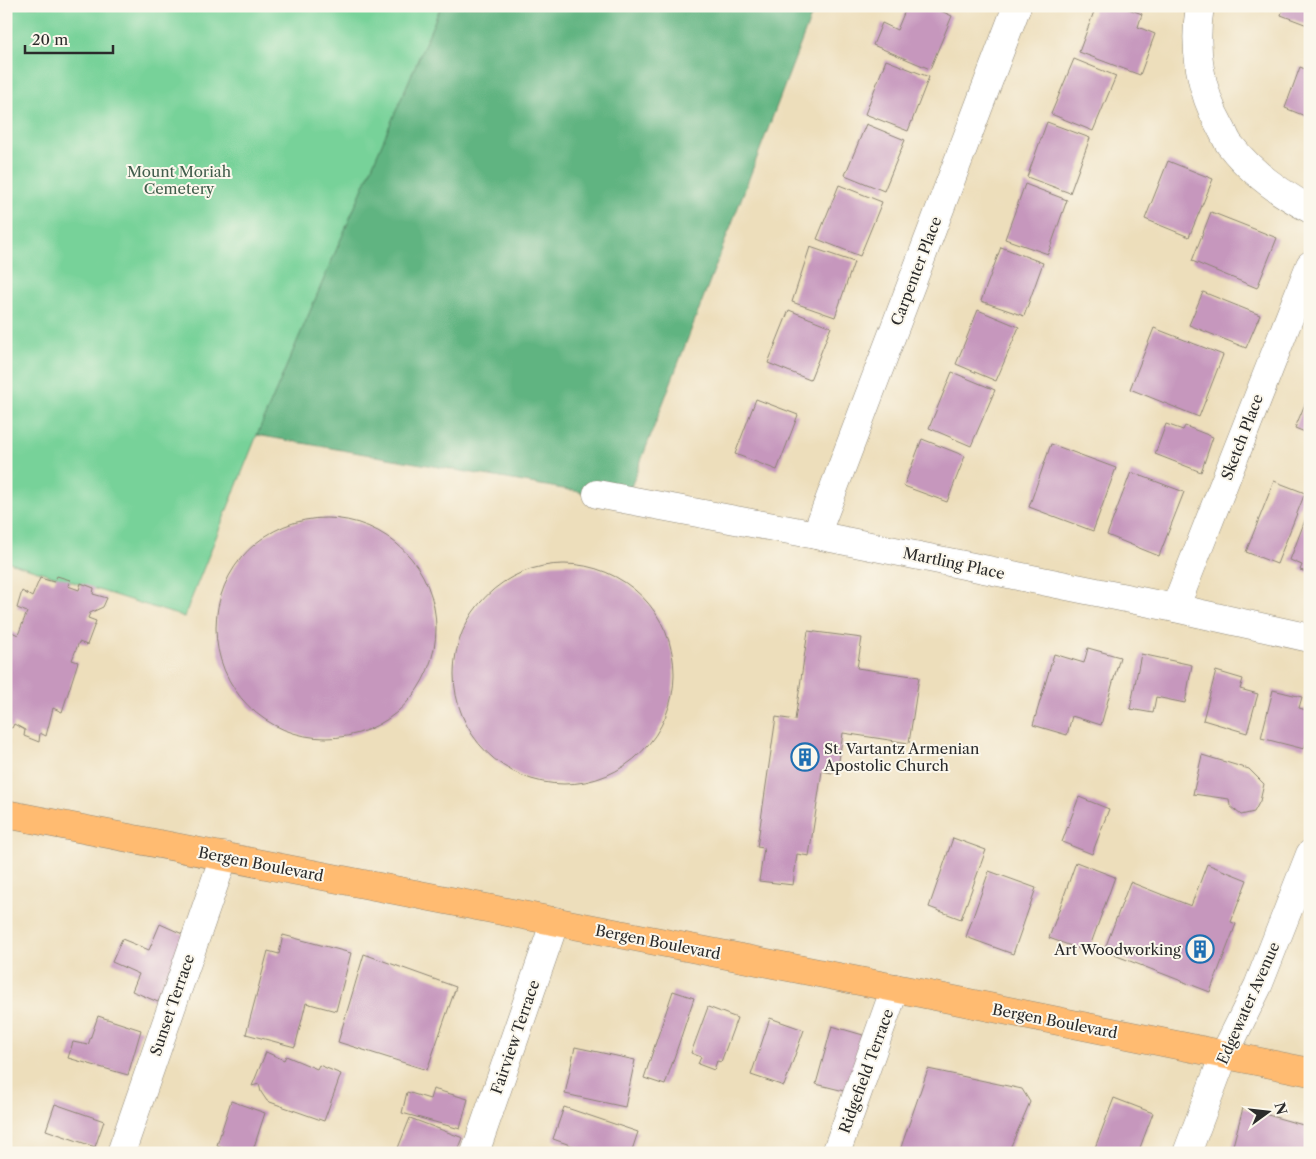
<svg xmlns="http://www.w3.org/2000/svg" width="1316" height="1159" viewBox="0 0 1316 1159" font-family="'Libre Caslon Text',serif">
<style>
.green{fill:#77d299;stroke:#517e62}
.forest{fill:#61b481;stroke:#467056}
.building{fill:#c697bd}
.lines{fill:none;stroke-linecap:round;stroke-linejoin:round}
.minor-casing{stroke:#8c8473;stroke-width:29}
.major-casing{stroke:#8c8473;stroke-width:29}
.minor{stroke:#fff;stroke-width:28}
.major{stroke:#ffbb71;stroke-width:28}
.labels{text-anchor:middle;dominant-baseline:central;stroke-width:4;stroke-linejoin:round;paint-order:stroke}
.park-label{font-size:15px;fill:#425d4c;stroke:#fbf7ec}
.street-label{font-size:15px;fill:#2b2b2b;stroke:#fbf7ec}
.poi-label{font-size:15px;fill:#2b2b2b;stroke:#fbf7ec;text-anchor:start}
</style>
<rect width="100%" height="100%" fill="#fbf7ec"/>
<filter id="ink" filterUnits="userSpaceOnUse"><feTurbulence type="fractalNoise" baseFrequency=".02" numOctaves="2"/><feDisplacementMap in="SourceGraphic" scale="10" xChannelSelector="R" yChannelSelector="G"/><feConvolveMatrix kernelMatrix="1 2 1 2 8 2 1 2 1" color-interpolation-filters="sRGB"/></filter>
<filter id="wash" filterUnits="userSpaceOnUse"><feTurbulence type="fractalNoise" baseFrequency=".0096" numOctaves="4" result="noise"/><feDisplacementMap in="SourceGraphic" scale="20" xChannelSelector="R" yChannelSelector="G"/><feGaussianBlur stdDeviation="1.12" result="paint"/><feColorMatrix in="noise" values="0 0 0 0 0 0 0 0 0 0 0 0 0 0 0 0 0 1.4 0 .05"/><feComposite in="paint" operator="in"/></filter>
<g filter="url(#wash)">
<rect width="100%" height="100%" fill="#eddebb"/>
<path class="green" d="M6,6H441L257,435L184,617L6,561Z"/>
<path class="forest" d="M441,6H815L626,500L257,435Z"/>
<g id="blocks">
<g class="building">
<path d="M907,6H930L952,16L930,69L873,45L882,23L897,30Z"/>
<path d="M1096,6H1121L1142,14L1138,27L1155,34L1140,75L1079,52Z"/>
<path d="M1284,6H1310V26L1281,15Z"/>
<path d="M1074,59L1116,76L1093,131L1051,114Z"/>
<path d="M886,60L929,77L908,131L865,114Z"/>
<path d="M1300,67L1310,71V118L1285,108Z"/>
<path d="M1047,122L1090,138L1070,193L1027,177Z"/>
<path d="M866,124L905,140L884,191L845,175Z"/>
<path d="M1168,161L1213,179L1189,237L1145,219Z"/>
<path d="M1025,184L1067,200L1048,254L1005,239Z"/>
<path d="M839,185L882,202L860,256L817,239Z"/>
<path d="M1211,212L1277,238L1257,288L1192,261Z"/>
<path d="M810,247L854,262L835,317L792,302Z"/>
<path d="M1001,247L1043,263L1024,316L981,301Z"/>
<path d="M1203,292L1260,315L1246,348L1189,325Z"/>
<path d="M789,310L831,327L810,380L768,363Z"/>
<path d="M978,310L1019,327L996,381L956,364Z"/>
<path d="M1154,328L1223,355L1199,417L1130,389Z"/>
<path d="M952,372L995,390L971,446L929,428Z"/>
<path d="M1310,392V434L1295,428Z"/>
<path d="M756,399L798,415L777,470L735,454Z"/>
<path d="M1166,424L1183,430L1185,426L1213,437L1201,472L1155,454Z"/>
<path d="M922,439L965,456L947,502L904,486Z"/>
<path d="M1051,444L1116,468L1093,531L1029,507Z"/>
<path d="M1131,472L1184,492L1159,556L1107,535Z"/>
<path d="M1274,481L1305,493L1277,564L1246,552Z"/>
<path d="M1307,515L1310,516V573L1300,570L1302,565L1290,560Z"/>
<circle cx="326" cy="628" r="110"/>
<circle cx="564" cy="674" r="110"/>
<path d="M57,576L70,580L68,586L79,590L81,583L94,588L93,594L107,598L103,607L90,613L88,618L96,621L87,645L79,642L72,660L78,662L62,712L53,708L46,736L40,733L39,742L24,736L25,730L14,724L12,728L6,726V629L18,635L27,612L17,608L22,591L32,597L40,578L54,582Z"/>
<path d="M808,631L862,638L857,668L919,677L909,743L843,733L837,774L822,771L809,856L797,854L793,885L759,881L764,848L757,847L776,717L795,720Z"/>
<path d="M1088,648L1120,657L1101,725L1072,716L1067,735L1033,725L1054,654L1084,663Z"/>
<path d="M1141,654L1192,665L1185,703L1156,697L1153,713L1130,709Z"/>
<path d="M1216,671L1243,679L1240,689L1258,694L1247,733L1203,720Z"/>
<path d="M1273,690L1302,697L1299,708L1310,711V727L1304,749L1261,738Z"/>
<path d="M1202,755L1249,769L1264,784L1260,801L1254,812L1241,815L1230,806L1229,799L1193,794Z"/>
<path d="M1079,797L1109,809L1092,854L1062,842Z"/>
<path d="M953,838L986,850L961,919L929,907Z"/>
<path d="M1076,862L1115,877L1088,952L1049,938Z"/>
<path d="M1207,864L1247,880L1231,922L1236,924L1210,992L1104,951L1130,882L1191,906Z"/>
<path d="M989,871L1036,888L1013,954L966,937Z"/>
<path d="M160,924L187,936L158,1002L132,991L139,974L112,962L122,939L149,950Z"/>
<path d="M283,935L351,953L336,1011L306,1003L295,1047L246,1034L268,951L279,954Z"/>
<path d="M364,954L456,987L427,1070L338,1042Z"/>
<path d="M673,991L694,998L665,1085L644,1078Z"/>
<path d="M708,1007L737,1018L721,1062L717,1061L714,1070L698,1064L701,1057L691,1053Z"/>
<path d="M98,1016L141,1030L128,1075L68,1058L73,1042L88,1045Z"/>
<path d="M770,1018L804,1030L784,1086L751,1075Z"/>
<path d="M832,1026L863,1035L848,1092L816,1084Z"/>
<path d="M575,1047L635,1060L625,1107L565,1094Z"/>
<path d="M266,1052L284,1060L286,1056L317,1069L319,1065L341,1074L324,1121L267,1101L261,1092L259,1084L252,1086Z"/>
<path d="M928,1069L1022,1089L1030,1102L1008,1153H899Z"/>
<path d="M433,1089L468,1099L460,1129L402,1113L407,1092L430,1099Z"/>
<path d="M1114,1098L1153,1113L1138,1153H1093Z"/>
<path d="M231,1101L265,1113L252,1153H242L217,1145Z"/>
<path d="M55,1104L104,1121L95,1147L46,1130Z"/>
<path d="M564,1107L638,1132L631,1153H593L553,1139Z"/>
<path d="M1243,1108L1310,1127V1153H1231Z"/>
<path d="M410,1118L463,1138L457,1153H411L398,1148Z"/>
</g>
</g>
</g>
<g filter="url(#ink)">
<use href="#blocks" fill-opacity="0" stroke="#8c8473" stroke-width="1"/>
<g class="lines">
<g class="minor-casing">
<g id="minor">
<path d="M1200,6C1193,48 1200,91 1221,128C1224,133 1226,140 1230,145C1250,171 1280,193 1310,209"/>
<path d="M597,494L816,535L1175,608L1310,638"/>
<path d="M816,535L1017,6"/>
<path d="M1175,608L1310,265"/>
<path d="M121,1153L224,856"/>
<path d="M475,1153L555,921"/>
<path d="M836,1153L895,988"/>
<path d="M1187,1153L1224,1055L1258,986L1310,854"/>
</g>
</g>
<g class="major-casing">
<path id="major" d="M6,814L895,988L1310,1072"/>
</g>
<use href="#minor" class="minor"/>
<use href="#major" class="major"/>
</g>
</g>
<defs>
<g id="building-ring" transform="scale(1.4375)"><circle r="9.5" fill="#fbf7ec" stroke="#1f6fb2" stroke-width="1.5"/><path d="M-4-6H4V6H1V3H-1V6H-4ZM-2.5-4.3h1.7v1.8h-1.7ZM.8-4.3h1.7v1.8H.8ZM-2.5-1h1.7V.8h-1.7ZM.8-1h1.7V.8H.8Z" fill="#1f6fb2"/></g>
</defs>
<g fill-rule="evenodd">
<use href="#building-ring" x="805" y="757"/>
<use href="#building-ring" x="1200" y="949"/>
</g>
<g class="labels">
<g class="park-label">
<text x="179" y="171">Mount Moriah<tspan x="179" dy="17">Cemetery</tspan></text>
</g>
<g class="street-label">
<text transform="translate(916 271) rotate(-69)">Carpenter Place</text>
<text transform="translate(1242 437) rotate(-69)">Sketch Place</text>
<text transform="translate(954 563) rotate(12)">Martling Place</text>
<text transform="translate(261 864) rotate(11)">Bergen Boulevard</text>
<text transform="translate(658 942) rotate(11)">Bergen Boulevard</text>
<text transform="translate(1248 1003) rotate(-66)">Edgewater Avenue</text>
<text transform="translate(172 1005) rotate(-71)">Sunset Terrace</text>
<text transform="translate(1055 1021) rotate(11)">Bergen Boulevard</text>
<text transform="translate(515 1037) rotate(-71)">Fairview Terrace</text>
<text transform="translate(866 1071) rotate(-70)">Ridgefield Terrace</text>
</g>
<g class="poi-label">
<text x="824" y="748">St. Vartantz Armenian<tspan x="824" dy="17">Apostolic Church</tspan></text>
<text x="1181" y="949" text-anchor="end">Art Woodworking</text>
</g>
</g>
<rect width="1316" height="1159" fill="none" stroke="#fbf7ec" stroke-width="25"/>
<g transform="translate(1268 1112) rotate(75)" stroke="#fbf7ec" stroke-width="4" paint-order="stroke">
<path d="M0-4L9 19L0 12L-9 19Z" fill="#2b2b2b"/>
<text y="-8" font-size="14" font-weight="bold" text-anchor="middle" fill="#2b2b2b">N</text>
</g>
<path d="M25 45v8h88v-8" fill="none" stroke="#2b2b2b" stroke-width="2.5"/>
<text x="32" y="45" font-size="15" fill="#2b2b2b" stroke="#fbf7ec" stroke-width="4" paint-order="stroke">20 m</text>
</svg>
